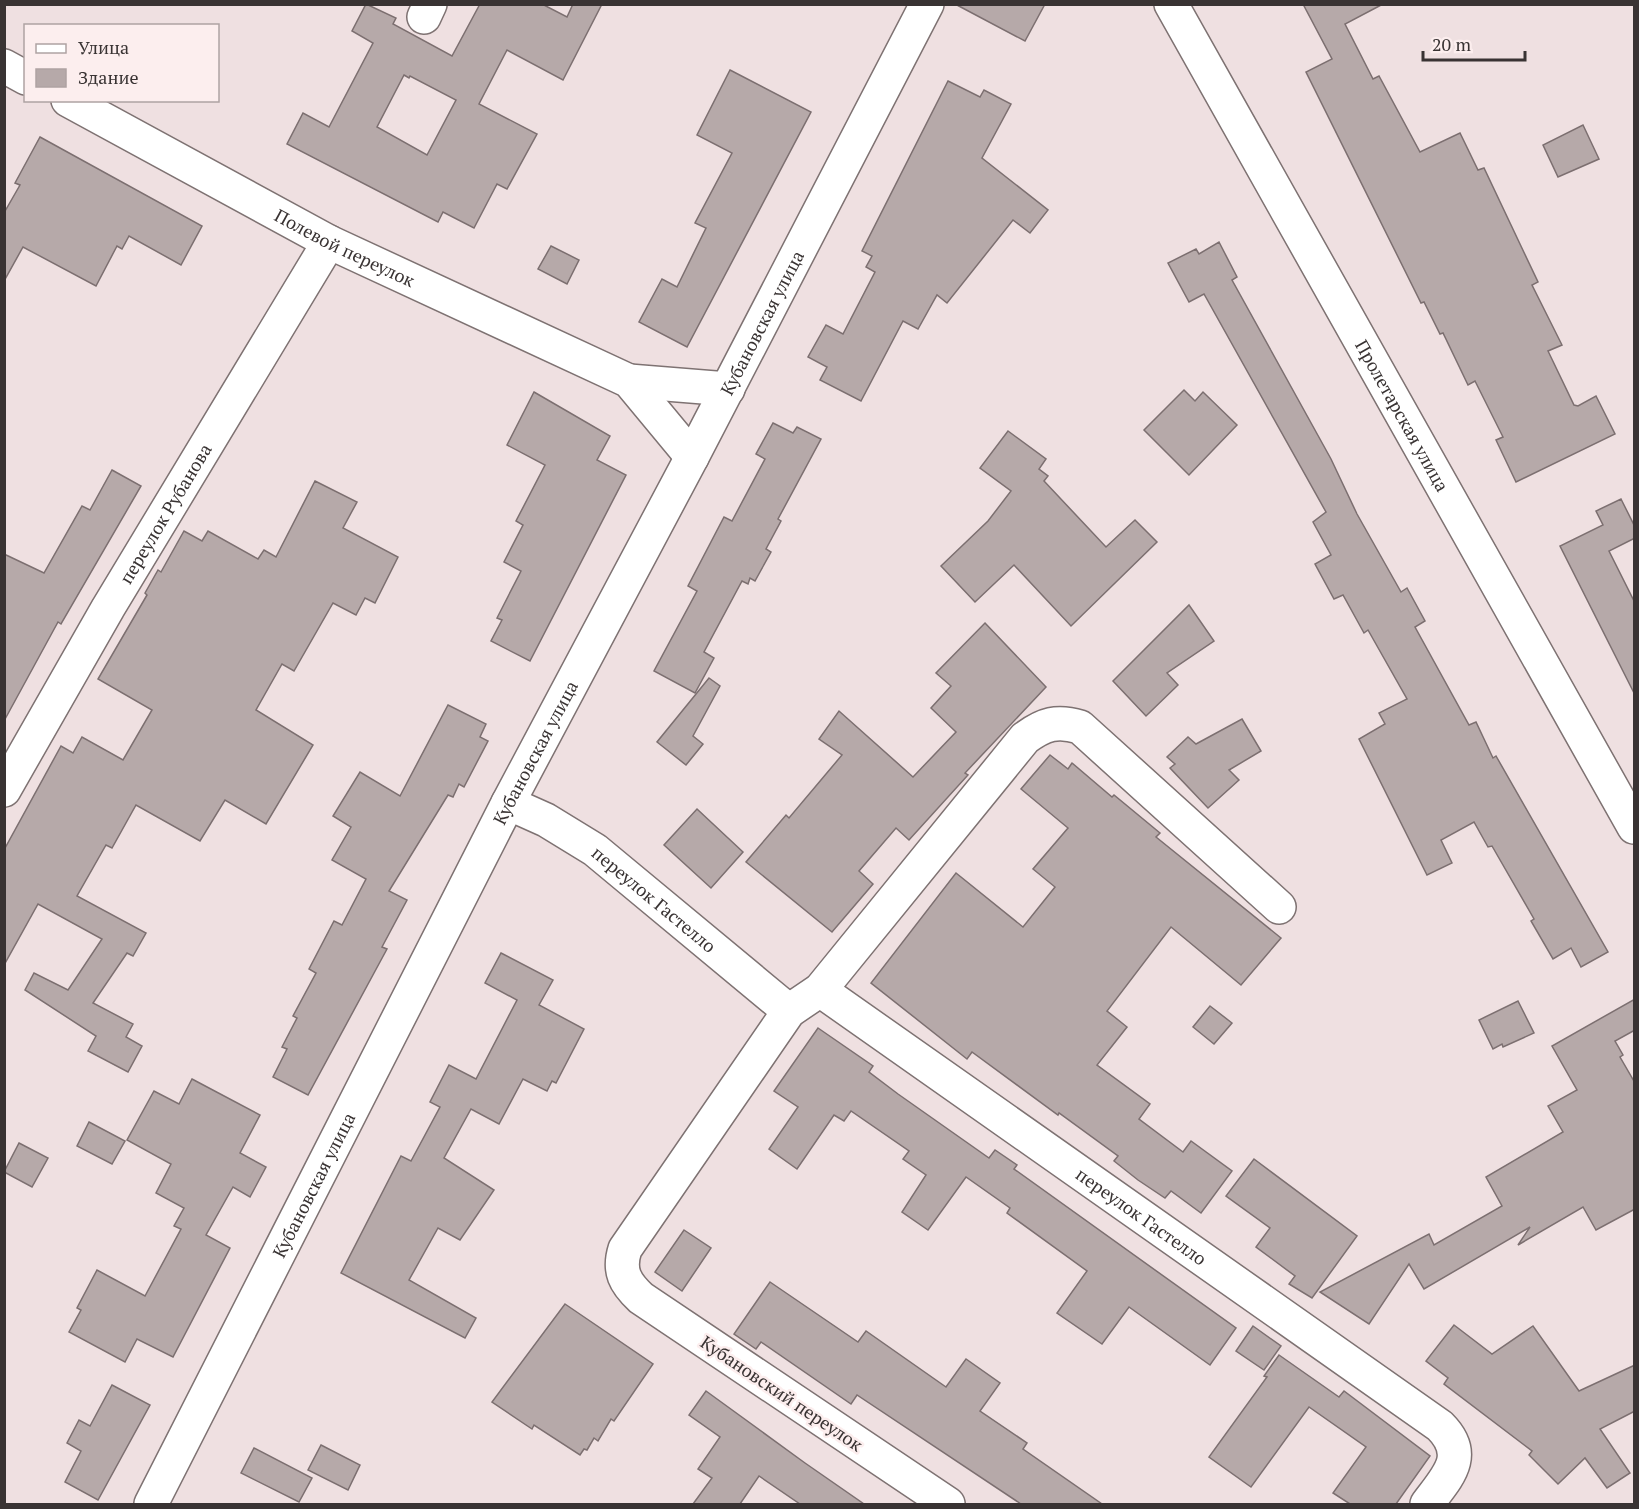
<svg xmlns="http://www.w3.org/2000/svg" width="1639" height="1509" viewBox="0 0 1639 1509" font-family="'PT Serif',serif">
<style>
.building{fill:#b6a9a9;stroke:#7c6f70;stroke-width:1.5;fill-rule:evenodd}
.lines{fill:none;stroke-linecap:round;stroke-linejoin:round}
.minor-casing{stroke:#7e7272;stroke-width:36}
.minor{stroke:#fff;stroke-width:33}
.labels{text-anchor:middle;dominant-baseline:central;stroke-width:5;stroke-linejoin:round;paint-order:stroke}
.street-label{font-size:18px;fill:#393333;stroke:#fceeee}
</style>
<rect width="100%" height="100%" fill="#efe0e1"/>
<g class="building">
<path d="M366,4L396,18L393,24L452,56L480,4H542L567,17L573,4H602L563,80L507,50L479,104L537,134L507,189L497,184L474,228L443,212L438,222L287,144L303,113L329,127L373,43L352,31ZM404,75L409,78L410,76L456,100L427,155L377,127Z"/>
<path d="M955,4H1045L1025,41Z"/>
<path d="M1303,4H1383L1345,24L1373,79L1379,76L1420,152L1460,133L1478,170L1484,168L1538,282L1532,285L1562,345L1548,351L1574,405L1578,406L1596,396L1615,434L1516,482L1496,440L1503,437L1475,381L1468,385L1443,333L1440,334L1424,302L1421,303L1306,72L1332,59Z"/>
<path d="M730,70L811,112L687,347L639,322L662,279L677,287L706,228L695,223L732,153L697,135Z"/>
<path d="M948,81L980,97L984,90L1011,104L982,158L1048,210L1030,233L1013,220L947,303L937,295L918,329L903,321L861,401L820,380L827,367L808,357L826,325L843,334L875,272L866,267L872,256L862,251Z"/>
<path d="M1583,125L1599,159L1558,177L1543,145Z"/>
<path d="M40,137L202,226L181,265L129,236L122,249L117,246L96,286L23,247L4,281V213L20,185L15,183Z"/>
<path d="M1219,242L1237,277L1232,280L1331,459L1357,514L1401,592L1407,588L1425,621L1415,627L1469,725L1476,722L1493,758L1496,756L1608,952L1581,967L1571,948L1553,959L1531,921L1534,919L1492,846L1488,847L1474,822L1441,840L1452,863L1427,875L1359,739L1385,724L1379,713L1407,699L1368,630L1364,633L1343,595L1334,599L1315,564L1331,555L1313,522L1326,512L1204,294L1189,302L1168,263L1196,249L1199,254Z"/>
<path d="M551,246L579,260L567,284L538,269Z"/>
<path d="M1184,390L1195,401L1203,392L1237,425L1189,475L1144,430Z"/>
<path d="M534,392L610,436L597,460L626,475L530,661L491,641L502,620L497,618L521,571L504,562L523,525L516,521L545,465L507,445Z"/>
<path d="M773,423L793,433L797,427L821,439L778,519L781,521L766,549L771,552L755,581L750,578L748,584L742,581L704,652L714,658L695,693L654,671L697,591L688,586L724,517L732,521L765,459L756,454Z"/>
<path d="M1008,431L1046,459L1039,469L1048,476L1044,481L1106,547L1135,520L1157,542L1071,626L1014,565L975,602L941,566L988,521L1011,491L980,468Z"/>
<path d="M112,470L141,486L61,624L58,622L4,721V554L44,573L82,506L90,510Z"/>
<path d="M315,481L357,502L343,528L398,557L375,603L365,598L356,615L333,603L294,671L282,664L256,710L313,745L266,824L225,800L200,841L136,805L112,848L106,845L77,896L146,933L133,956L127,953L93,1003L133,1024L126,1037L142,1046L128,1072L88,1051L96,1036L25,990L34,973L68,990L102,939L38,904L4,965V850L61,746L73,753L82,737L123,760L152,710L98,679L147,595L145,593L158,570L161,572L184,531L202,541L208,531L258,559L264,550L276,557Z"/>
<path d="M1621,499L1635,527V538L1609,551L1635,603V695L1560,546L1603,525L1596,511Z"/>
<path d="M1189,605L1214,641L1167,673L1178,685L1146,716L1113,681Z"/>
<path d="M985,623L1046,687L965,773L968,775L909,840L896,828L859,871L873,884L832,932L746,862L786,815L789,818L842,755L819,739L839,711L913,777L956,732L931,708L951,686L936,673Z"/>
<path d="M709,678L720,686L693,736L703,744L686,765L657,742Z"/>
<path d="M448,705L486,724L480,737L488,741L464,787L459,784L453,797L448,795L389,891L407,900L382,947L387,949L308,1095L273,1077L287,1049L282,1047L297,1018L293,1016L316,973L309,969L334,921L342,925L366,879L332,860L351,827L333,816L360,772L400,796Z"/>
<path d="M1242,719L1261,751L1229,770L1239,780L1208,808L1170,768L1175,764L1167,757L1188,737L1196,744Z"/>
<path d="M1050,755L1068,769L1072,763L1112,797L1114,795L1160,833L1156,837L1281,938L1241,985L1171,927L1107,1011L1127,1027L1097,1065L1150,1104L1139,1119L1183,1152L1191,1141L1232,1171L1201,1213L1171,1191L1165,1198L1138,1180L1114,1161L1118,1156L1059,1113L1058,1115L972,1052L967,1059L871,983L956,873L1023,927L1055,887L1033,869L1068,828L1021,789Z"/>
<path d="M697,809L743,852L711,888L664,845Z"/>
<path d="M501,953L553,980L539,1005L584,1029L556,1083L552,1081L547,1091L523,1079L499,1124L471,1109L444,1158L494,1190L460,1240L438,1228L409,1280L476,1318L465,1338L341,1273L401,1156L411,1161L440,1107L430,1102L449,1065L476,1079L517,1000L485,983Z"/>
<path d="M1635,999V1030L1615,1041L1623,1055L1620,1057L1635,1083V1209L1596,1230L1583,1207L1518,1245L1530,1227L1424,1289L1409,1264L1369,1324L1320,1292L1429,1234L1434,1245L1502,1206L1486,1177L1563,1132L1548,1106L1577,1090L1552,1046Z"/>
<path d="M1518,1001L1534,1033L1503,1047L1502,1044L1493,1049L1479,1020Z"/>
<path d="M1210,1006L1232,1023L1214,1044L1193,1027Z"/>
<path d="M818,1028L873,1066L869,1072L898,1094L989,1158L995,1150L1017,1165L1014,1169L1236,1328L1210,1365L1129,1307L1102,1344L1057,1313L1087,1271L1007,1213L1010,1208L966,1177L928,1230L902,1212L926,1175L903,1159L909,1151L851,1111L844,1121L834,1115L797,1169L769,1149L798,1107L774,1091Z"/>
<path d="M192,1079L260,1115L240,1153L266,1167L250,1197L233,1187L206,1235L230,1248L173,1357L137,1339L125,1362L69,1332L81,1310L77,1308L97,1270L145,1296L181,1229L174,1226L184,1208L156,1193L171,1164L127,1140L154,1091L179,1104Z"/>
<path d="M89,1122L125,1141L112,1164L77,1146Z"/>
<path d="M19,1143L48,1158L32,1187L4,1172Z"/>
<path d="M1254,1159L1357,1236L1312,1298L1289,1284L1295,1276L1256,1247L1270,1228L1226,1196Z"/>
<path d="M684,1230L711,1248L682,1291L655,1272Z"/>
<path d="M770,1282L858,1342L866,1331L946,1387L966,1359L1000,1383L980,1411L1027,1443L1023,1449L1102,1504H1021L857,1395L851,1404L761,1342L756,1349L734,1334Z"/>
<path d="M565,1304L653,1364L614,1421L611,1419L598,1441L594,1438L587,1450L584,1449L580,1455L534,1425L532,1429L492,1402Z"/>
<path d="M1454,1325L1492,1354L1533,1326L1579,1391L1635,1365V1411L1600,1429L1630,1473L1607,1488L1585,1458L1558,1484L1529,1455L1532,1451L1444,1384L1448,1378L1426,1361Z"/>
<path d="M1253,1326L1281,1346L1264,1370L1236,1351Z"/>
<path d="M1279,1355L1339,1397L1344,1391L1430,1456L1396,1504H1350L1333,1493L1366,1447L1309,1407L1251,1487L1209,1457L1267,1377L1264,1376Z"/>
<path d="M112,1385L150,1405L98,1500L65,1482L81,1451L67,1443L79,1420L90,1426Z"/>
<path d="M706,1391L805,1463L864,1504H800L759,1476L740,1504H693L712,1478L698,1469L720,1437L689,1415Z"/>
<path d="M321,1445L360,1465L348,1490L308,1470Z"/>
<path d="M254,1448L312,1478L299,1502L241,1473Z"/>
</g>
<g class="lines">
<g class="minor-casing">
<g id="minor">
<path id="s1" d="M1171,4L1634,827"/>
<path d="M424,17L430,4"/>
<path d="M4,66L26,78"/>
<path id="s2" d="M68,100L329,242L629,381L692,457"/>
<path d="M629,381L728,389"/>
<path id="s3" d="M4,790L108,608L329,242"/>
<path id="s4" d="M508,803L546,820L595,850L789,1011"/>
<path id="s5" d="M820,990L1440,1426C1470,1456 1447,1477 1427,1504"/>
<path id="s6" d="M151,1504L508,803L692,457L927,4"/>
<path d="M948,1504L641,1298C625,1283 618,1271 625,1249L789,1011L820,990L1025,738C1044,724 1057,720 1080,727L1279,907"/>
</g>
</g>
<use href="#minor" class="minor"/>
</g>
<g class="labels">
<g class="street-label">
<text stroke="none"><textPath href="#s2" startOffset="314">Полевой переулок</textPath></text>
<text stroke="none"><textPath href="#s6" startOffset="1330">Кубановская улица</textPath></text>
<text stroke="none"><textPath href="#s1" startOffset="472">Пролетарская улица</textPath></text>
<text stroke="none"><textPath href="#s3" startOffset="320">переулок Рубанова</textPath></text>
<text stroke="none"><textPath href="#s6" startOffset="844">Кубановская улица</textPath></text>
<text stroke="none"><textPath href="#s4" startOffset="176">переулок Гастелло</textPath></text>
<text stroke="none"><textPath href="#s6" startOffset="358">Кубановская улица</textPath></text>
<text stroke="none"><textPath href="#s5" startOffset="393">переулок Гастелло</textPath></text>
<text transform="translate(782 1393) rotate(34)">Кубановский переулок</text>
</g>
</g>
<rect width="1639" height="1509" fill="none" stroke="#393333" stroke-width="12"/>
<rect x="24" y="24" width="195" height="78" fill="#fceeee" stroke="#aea3a3" stroke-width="1.5"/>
<rect x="36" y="44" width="30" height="9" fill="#ffffff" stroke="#aea3a3" stroke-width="1.5"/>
<text x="78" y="54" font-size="18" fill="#393333">Улица</text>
<rect x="36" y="69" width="30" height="18" fill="#b6a9a9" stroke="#aea3a3" stroke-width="1.5"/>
<text x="78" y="84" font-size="18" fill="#393333">Здание</text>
<path d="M1423 51v9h102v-9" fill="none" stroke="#393333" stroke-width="3"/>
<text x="1432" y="51" font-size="18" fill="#393333" stroke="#fceeee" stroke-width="4.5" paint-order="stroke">20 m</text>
</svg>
